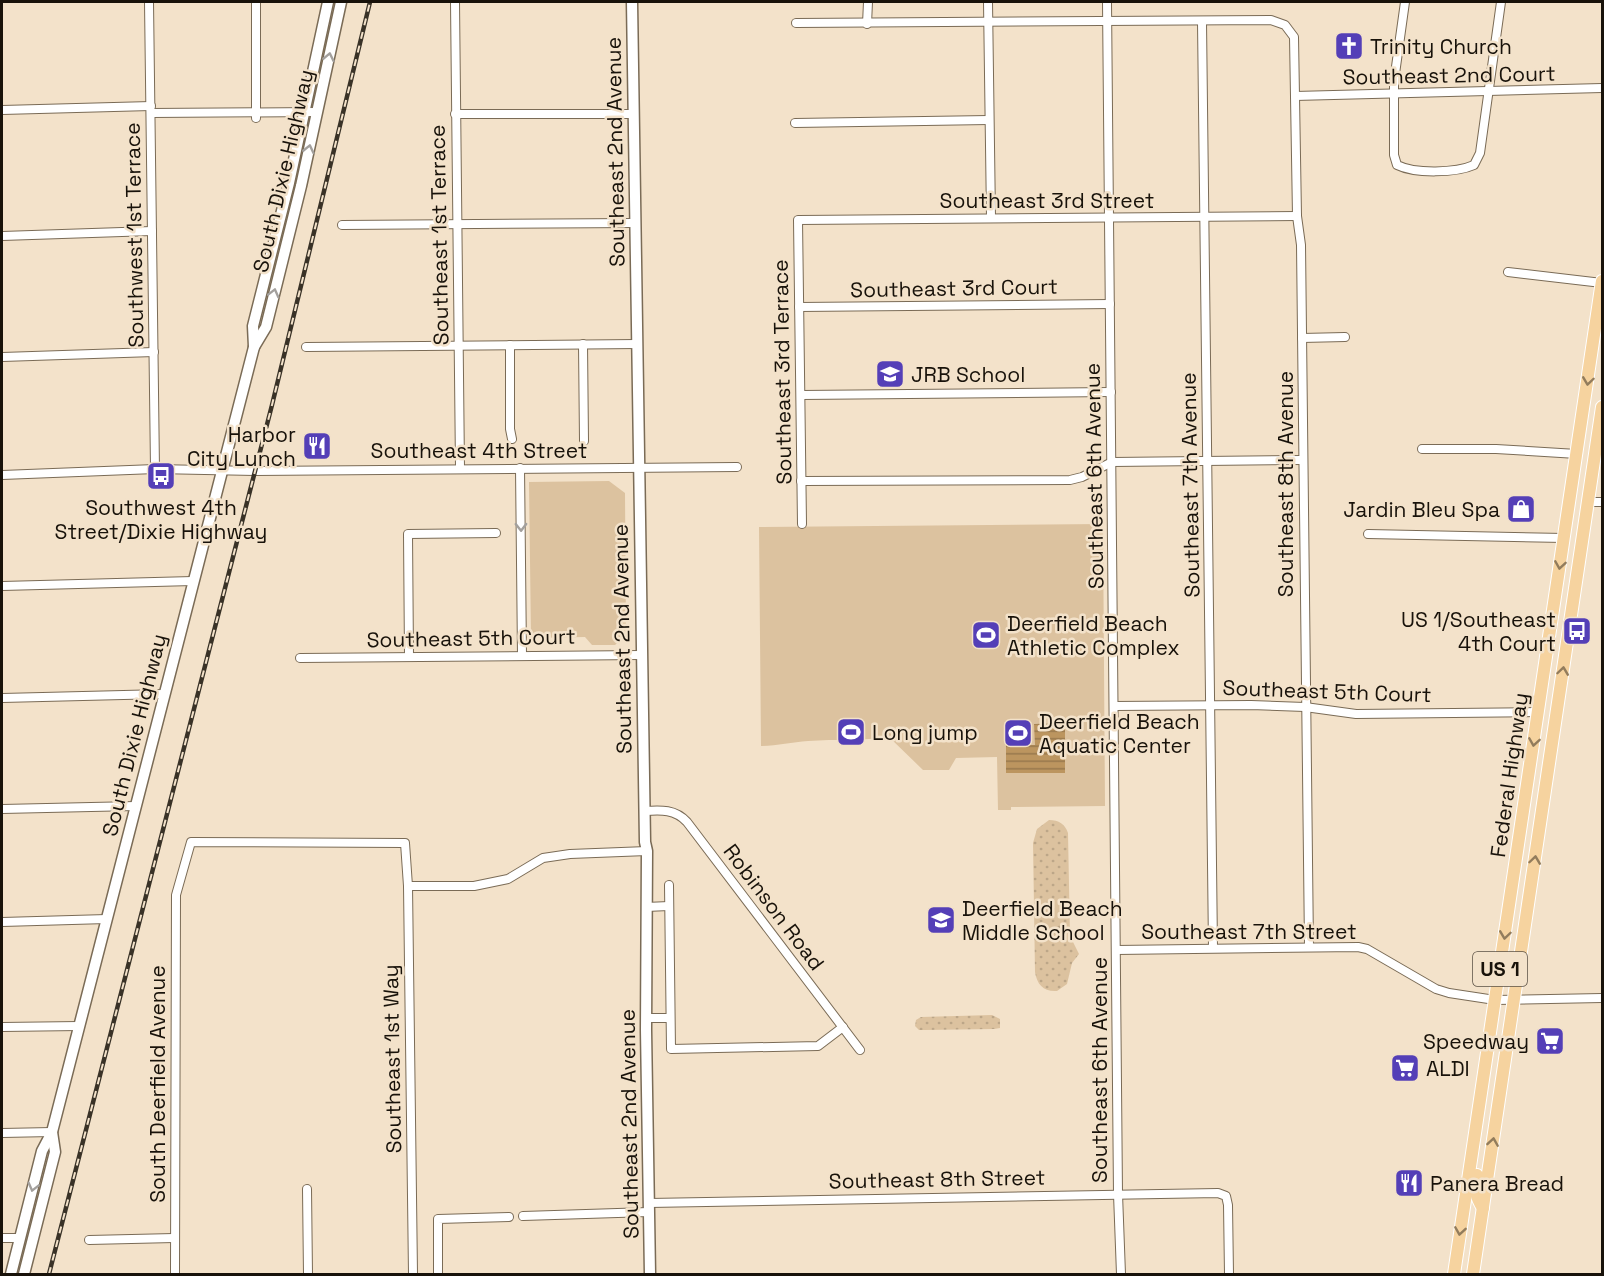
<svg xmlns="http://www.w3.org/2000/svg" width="1604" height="1276" viewBox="0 0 1604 1276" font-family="'Space Grotesk',sans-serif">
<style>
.grass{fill:url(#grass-dots)}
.park{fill:#dcc29f}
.water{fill:url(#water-rules)}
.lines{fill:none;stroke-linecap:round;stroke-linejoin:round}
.street-casing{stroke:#7a6b56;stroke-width:10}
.secondary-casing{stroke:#7a6b56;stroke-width:13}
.primary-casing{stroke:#fff;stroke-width:14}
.street{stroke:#fff;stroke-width:8}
.secondary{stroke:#fff;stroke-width:10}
.primary{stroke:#f6d39f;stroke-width:12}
.rail-casing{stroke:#393227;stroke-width:4.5}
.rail{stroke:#f3e2ca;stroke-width:2;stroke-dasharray:7;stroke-linecap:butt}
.oneway{stroke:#a3a09d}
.oneway2{stroke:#927c5c}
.labels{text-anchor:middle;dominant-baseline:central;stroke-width:5;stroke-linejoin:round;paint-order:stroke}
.shield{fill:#f3e2ca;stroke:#5a5044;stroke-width:1.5}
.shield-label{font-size:20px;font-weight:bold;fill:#18120a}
.poi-label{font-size:21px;fill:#18120a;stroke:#f3e2ca;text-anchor:start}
.street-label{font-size:21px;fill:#18120a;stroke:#f3e2ca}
</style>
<defs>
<pattern id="grass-dots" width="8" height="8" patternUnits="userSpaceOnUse" patternTransform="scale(1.5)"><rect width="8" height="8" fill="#dcc29f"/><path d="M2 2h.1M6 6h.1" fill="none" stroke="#bca688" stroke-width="1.8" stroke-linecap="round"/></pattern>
<pattern id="water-rules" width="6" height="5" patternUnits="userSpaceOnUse" patternTransform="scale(1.5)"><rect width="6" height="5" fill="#bc955f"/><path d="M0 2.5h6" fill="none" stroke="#98784d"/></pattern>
</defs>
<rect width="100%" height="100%" fill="#f3e2ca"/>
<g class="grass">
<path d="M1049,820C1059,820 1065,824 1068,833L1070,936L1079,954L1072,963L1067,984L1057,991C1044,992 1037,985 1035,972L1033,843L1037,829Z"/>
<path d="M992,1015L1000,1019V1028L994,1029L925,1030H919L915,1026L916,1020L921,1017Z"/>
</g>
<g class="park">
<path d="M609,481L625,493L626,634L615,645H592L585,637L531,638L529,482Z"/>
<path d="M1103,524L1105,806L1011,807V810H998L997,757L956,758L949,770H923L889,737C862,741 836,739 808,741C792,742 777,746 761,746L759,527Z"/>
</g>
<path class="water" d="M1065,723V773H1006V745H1035L1034,724Z"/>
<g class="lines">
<g class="street-casing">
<g id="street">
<path d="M149,2L155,469"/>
<path d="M256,2V118"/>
<path d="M455,2L460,468"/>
<path d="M988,2L991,218"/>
<path d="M1107,2L1118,1194L1121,1274"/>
<path d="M1405,2L1394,81V155L1397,165C1415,174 1456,173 1474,165L1480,153L1501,2"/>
<path d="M1202,22L1213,948"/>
<path d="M796,23L1271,20L1285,25L1294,37L1297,216L1301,245L1309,947"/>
<path d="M867,24L868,2"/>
<path d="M1295,96L1602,88"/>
<path d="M2,110L151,106"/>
<path d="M151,113L317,112"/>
<path d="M455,114H634"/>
<path d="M795,123L989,120"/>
<path d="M342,225L635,223"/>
<path d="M2,236L152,231"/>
<path d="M1508,272L1602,283"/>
<path d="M799,307L1110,304"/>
<path d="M1302,338L1345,337"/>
<path d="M583,344L584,441"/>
<path d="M510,345V429L512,439"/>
<path d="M306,347L637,344"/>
<path d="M2,357L154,352"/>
<path d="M801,395L1111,392"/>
<path d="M1422,449H1496L1577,454"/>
<path d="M520,468L522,655"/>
<path d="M2,475L155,469L255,471L737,467"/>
<path d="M801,481L1070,480L1082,477L1112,462L1303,460"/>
<path d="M1588,502H1602"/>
<path d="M802,524L798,220L1297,216"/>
<path d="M1368,534L1564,538"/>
<path d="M2,586L193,581"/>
<path d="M409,657L408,534L496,533"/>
<path d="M300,658L641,655"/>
<path d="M2,698L164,694"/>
<path d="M1114,706L1251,705L1305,707L1356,714L1538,712"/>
<path d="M2,809L136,806"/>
<path d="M645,811C661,810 675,809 687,822L860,1050"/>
<path d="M669,885L671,1049L818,1046L843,1027"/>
<path d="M408,886H474L508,879L543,858L570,854L647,851"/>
<path d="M646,907L669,906"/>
<path d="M2,922L107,919"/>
<path d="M1116,950L1358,947L1367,949L1436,989L1449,993L1495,1000L1602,998"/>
<path d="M646,1018H670"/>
<path d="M2,1027L79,1026"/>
<path d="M2,1133L52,1132"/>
<path d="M307,1189L308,1274"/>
<path d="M649,1203L1218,1193L1226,1196L1228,1205L1229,1274"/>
<path d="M523,1216L649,1212"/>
<path d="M2,1238H20"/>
<path d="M89,1240L174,1238"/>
<path d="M175,1274L176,895L191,842L405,843L408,886L413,1274"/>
<path d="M438,1274V1219L509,1217"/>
</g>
</g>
<g class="secondary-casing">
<g id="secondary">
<path d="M632,2L645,842L647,851L646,1030L650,1274"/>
<path d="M254,347L266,327L301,186L341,2"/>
<path d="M11,1274L42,1151L52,1132L254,347L253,326L289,183L328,2"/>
<path d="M24,1274L55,1152L52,1132"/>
</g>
</g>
<g class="primary-casing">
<g id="primary">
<path d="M1477,1175C1475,1189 1475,1196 1483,1208"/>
<path d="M1454,1274L1602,281"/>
<path d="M1473,1274L1602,407"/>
</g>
</g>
<use href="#street" class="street"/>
<use href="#secondary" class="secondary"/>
<use href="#primary" class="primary"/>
<g class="rail-casing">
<path id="rail" d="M49,1274L272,405L370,2"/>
</g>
<use href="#rail" class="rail"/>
</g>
<defs><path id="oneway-chevron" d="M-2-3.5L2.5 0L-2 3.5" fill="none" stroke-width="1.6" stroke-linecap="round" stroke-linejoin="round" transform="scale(1.5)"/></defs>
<g class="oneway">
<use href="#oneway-chevron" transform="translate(329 57) rotate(-78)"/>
<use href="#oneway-chevron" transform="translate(309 149) rotate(-77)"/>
<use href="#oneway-chevron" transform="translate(274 293) rotate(-76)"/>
<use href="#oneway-chevron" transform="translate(521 527) rotate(89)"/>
<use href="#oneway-chevron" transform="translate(33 1187) rotate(104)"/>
</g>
<g class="oneway2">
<use href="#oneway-chevron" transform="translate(1588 381) rotate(98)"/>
<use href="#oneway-chevron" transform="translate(1560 565) rotate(99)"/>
<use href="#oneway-chevron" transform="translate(1563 671) rotate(-82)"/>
<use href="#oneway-chevron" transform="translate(1534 742) rotate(99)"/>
<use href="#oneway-chevron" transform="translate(1535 860) rotate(-82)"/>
<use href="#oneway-chevron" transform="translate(1505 935) rotate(98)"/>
<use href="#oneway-chevron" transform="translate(1493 1142) rotate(-81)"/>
<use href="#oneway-chevron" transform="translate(1460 1231) rotate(99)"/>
</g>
<defs>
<g id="church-square" transform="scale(1.5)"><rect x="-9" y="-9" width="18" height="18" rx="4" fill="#543fb7" stroke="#f3e2ca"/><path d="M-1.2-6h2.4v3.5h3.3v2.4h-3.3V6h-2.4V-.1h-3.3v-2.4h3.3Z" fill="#fff"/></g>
<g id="school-square" transform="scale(1.5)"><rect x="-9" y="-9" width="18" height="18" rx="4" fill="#543fb7" stroke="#f3e2ca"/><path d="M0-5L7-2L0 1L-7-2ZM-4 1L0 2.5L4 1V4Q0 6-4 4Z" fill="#fff"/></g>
<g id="restaurant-square" transform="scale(1.5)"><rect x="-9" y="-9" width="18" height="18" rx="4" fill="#543fb7" stroke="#f3e2ca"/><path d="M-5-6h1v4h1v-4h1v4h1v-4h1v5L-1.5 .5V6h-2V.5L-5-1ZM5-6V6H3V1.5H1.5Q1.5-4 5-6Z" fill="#fff"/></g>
<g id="bus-square" transform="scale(1.5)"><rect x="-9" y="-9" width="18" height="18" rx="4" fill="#543fb7" stroke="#f3e2ca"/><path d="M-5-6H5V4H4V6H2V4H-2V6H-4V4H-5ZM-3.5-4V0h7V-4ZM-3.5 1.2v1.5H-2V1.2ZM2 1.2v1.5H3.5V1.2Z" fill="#fff"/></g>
<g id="shop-square" transform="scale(1.5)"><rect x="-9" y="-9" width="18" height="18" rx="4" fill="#543fb7" stroke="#f3e2ca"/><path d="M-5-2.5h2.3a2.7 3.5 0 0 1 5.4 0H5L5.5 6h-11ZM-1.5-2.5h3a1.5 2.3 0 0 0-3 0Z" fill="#fff"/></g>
<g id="stadium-square" transform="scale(1.5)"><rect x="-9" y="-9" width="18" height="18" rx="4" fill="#543fb7" stroke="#f3e2ca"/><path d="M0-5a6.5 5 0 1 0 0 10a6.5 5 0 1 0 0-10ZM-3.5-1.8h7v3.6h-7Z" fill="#fff"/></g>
<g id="supermarket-square" transform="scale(1.5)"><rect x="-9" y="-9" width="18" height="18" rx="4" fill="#543fb7" stroke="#f3e2ca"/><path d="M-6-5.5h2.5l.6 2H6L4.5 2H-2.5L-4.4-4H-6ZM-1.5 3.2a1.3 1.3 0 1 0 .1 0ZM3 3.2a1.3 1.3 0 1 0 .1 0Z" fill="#fff"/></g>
</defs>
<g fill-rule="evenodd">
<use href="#church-square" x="1349" y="46"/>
<use href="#school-square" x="890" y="374"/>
<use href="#restaurant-square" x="317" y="446"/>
<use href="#bus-square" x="161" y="476"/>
<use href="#shop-square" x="1521" y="509"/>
<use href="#bus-square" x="1577" y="631"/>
<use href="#stadium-square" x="986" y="635"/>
<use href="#stadium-square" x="851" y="732"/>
<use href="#stadium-square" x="1018" y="733"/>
<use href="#school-square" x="941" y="920"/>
<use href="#supermarket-square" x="1550" y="1041"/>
<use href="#supermarket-square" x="1405" y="1068"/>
<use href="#restaurant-square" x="1409" y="1183"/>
</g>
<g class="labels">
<rect class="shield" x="1473" y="952" width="54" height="34" rx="4.5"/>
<g class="shield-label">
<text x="1500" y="969">US 1</text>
</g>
<g class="poi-label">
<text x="1370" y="46">Trinity Church</text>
<text x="911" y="374">JRB School</text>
<text x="296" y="434" text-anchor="end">Harbor<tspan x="296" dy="24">City Lunch</tspan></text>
<text x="161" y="507" text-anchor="middle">Southwest 4th<tspan x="161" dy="24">Street/Dixie Highway</tspan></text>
<text x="1500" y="509" text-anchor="end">Jardin Bleu Spa</text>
<text x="1556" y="619" text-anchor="end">US 1/Southeast<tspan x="1556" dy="24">4th Court</tspan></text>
<text x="1007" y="623">Deerfield Beach<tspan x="1007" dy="24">Athletic Complex</tspan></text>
<text x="1039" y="721">Deerfield Beach<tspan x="1039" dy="24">Aquatic Center</tspan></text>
<text x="872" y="732">Long jump</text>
<text x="962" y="908">Deerfield Beach<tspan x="962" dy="24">Middle School</tspan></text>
<text x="1529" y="1041" text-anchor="end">Speedway</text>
<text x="1426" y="1068">ALDI</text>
<text x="1430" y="1183">Panera Bread</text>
</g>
<g class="street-label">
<text transform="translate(1449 75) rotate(-1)">Southeast 2nd Court</text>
<text transform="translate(615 152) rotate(-91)">Southeast 2nd Avenue</text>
<text transform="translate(283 171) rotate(-77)">South Dixie Highway</text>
<text x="1047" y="200">Southeast 3rd Street</text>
<text transform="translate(134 235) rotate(-91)">Southwest 1st Terrace</text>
<text transform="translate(439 235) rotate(-91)">Southeast 1st Terrace</text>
<text transform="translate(954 288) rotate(-1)">Southeast 3rd Court</text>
<text transform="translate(782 372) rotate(-91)">Southeast 3rd Terrace</text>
<text x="479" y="450">Southeast 4th Street</text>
<text transform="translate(1094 476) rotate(-91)">Southeast 6th Avenue</text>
<text transform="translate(1285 484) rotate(-90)">Southeast 8th Avenue</text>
<text transform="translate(1190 485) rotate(-91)">Southeast 7th Avenue</text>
<text transform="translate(471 638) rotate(-1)">Southeast 5th Court</text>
<text transform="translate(622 639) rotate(-91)">Southeast 2nd Avenue</text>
<text transform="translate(1327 691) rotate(2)">Southeast 5th Court</text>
<text transform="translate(134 735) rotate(-76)">South Dixie Highway</text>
<text transform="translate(1509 775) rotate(-82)">Federal Highway</text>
<text transform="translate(774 907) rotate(53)">Robinson Road</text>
<text x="1249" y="931">Southeast 7th Street</text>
<text transform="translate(392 1059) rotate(-91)">Southeast 1st Way</text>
<text transform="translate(1099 1070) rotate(-90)">Southeast 6th Avenue</text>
<text transform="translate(157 1084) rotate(-90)">South Deerfield Avenue</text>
<text transform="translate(629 1124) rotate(-91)">Southeast 2nd Avenue</text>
<text transform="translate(937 1179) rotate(-1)">Southeast 8th Street</text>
</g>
</g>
<rect width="1604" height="1276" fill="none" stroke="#18120a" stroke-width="6"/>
</svg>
